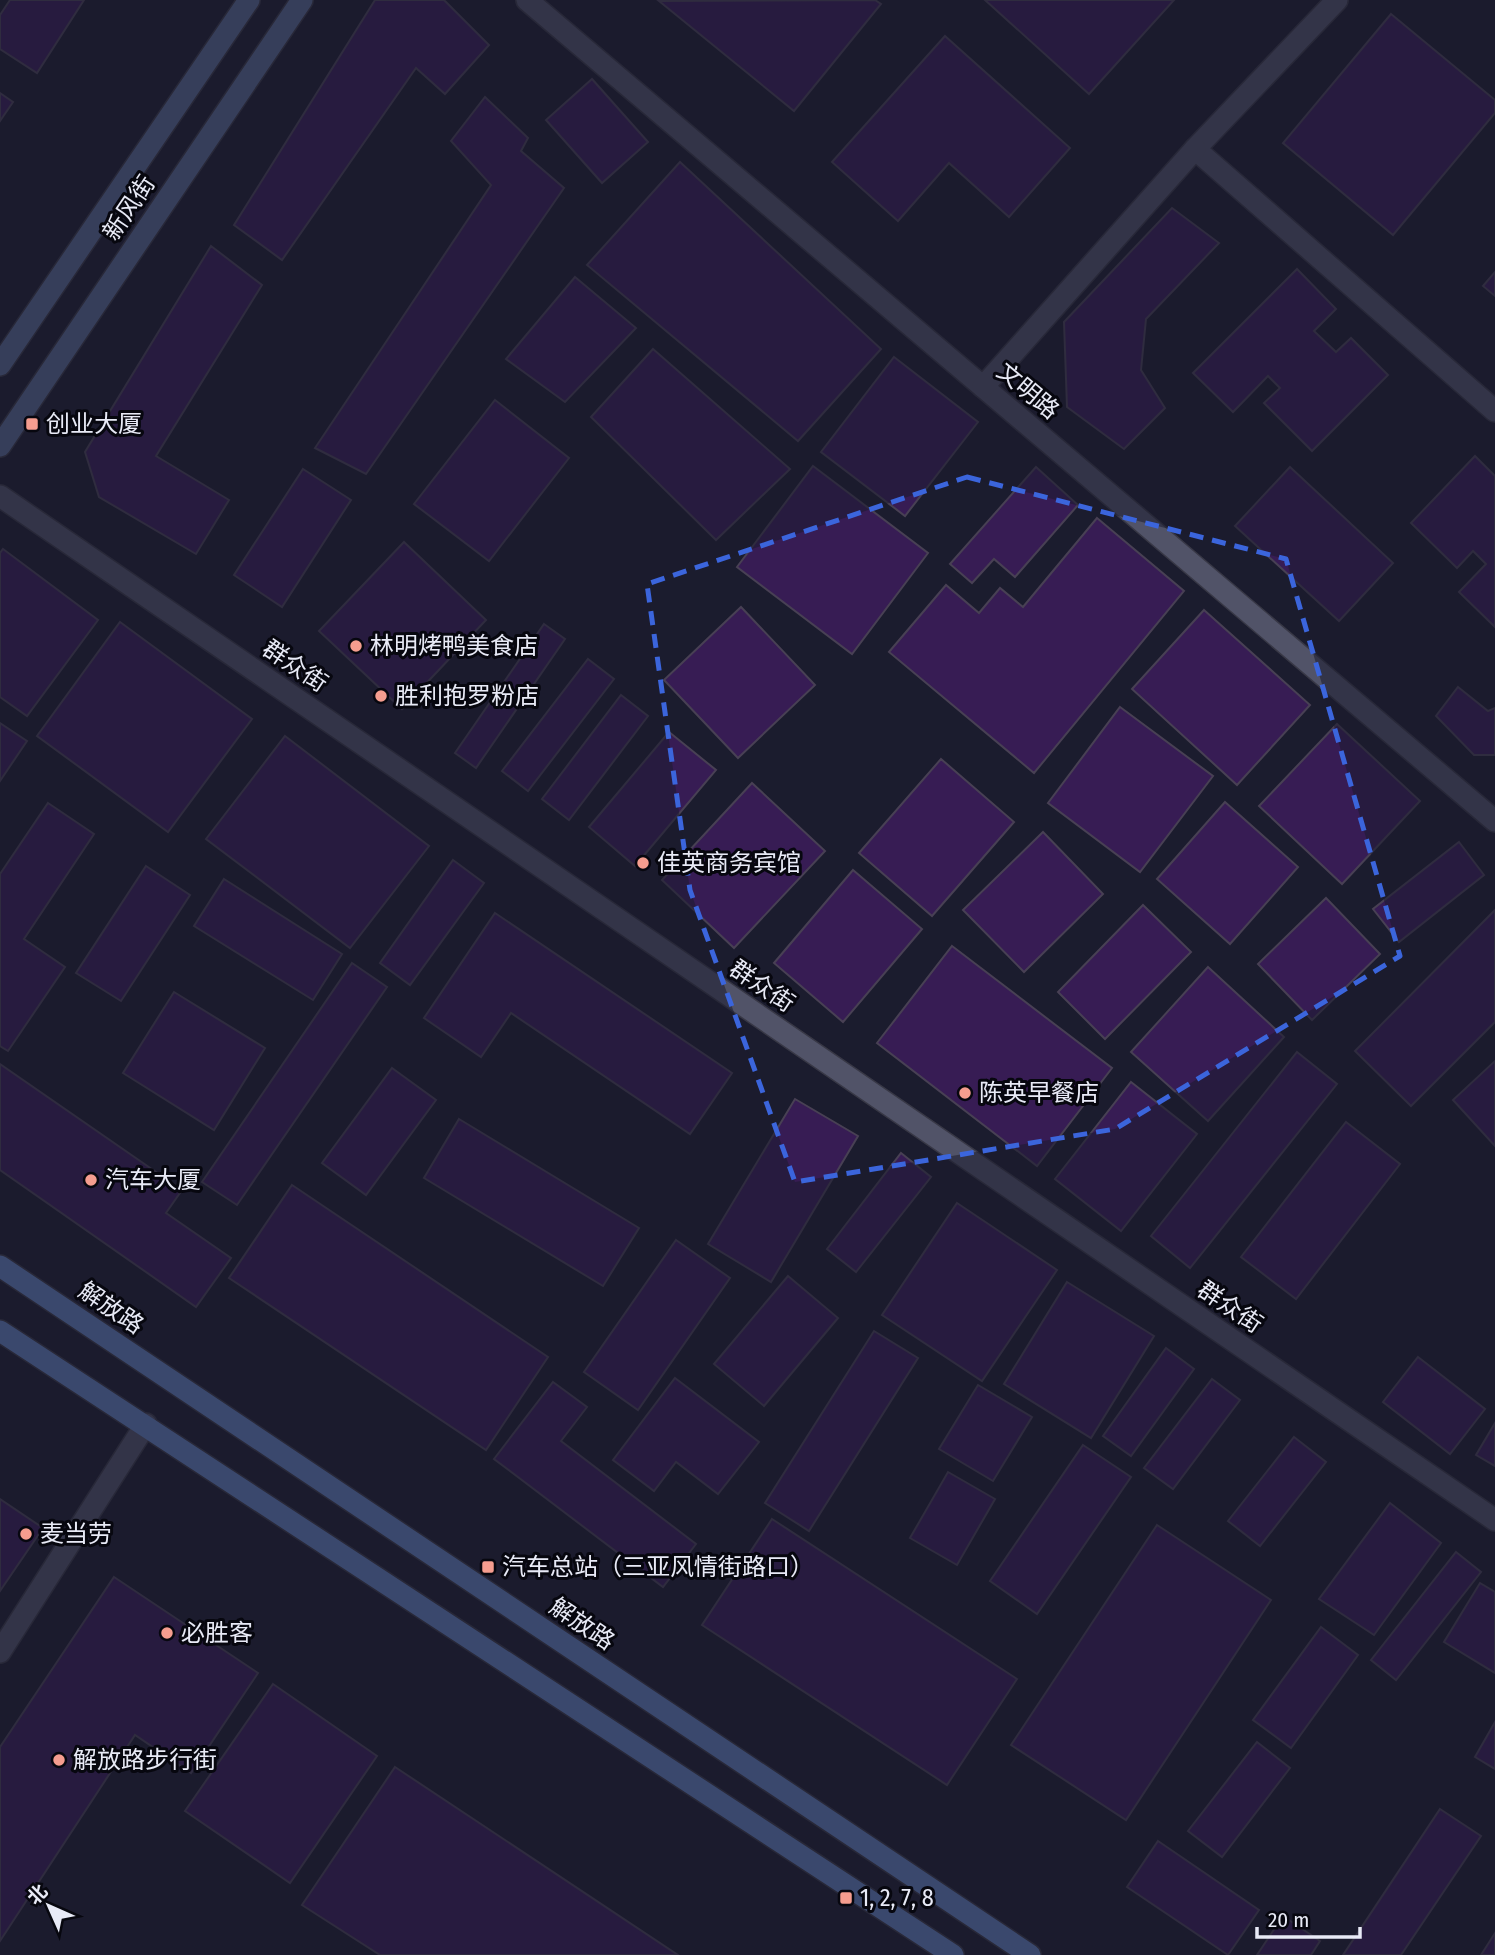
<svg xmlns="http://www.w3.org/2000/svg" width="1495" height="1955" viewBox="0 0 1495 1955" font-family="'Fira Sans Condensed','Noto Sans SC',sans-serif">
<style>
.building{fill:#371c54;stroke:#484054;stroke-width:2}
.lines{fill:none;stroke-linecap:round;stroke-linejoin:round}
.pedestrian-casing{stroke:#383846;stroke-width:24}
.minor-casing{stroke:#383846;stroke-width:24}
.secondary-casing{stroke:#383846;stroke-width:24}
.primary-casing{stroke:#383846;stroke-width:24}
.pedestrian{stroke:#515368;stroke-width:21}
.minor{stroke:#515368;stroke-width:21}
.secondary{stroke:#586991;stroke-width:21}
.primary{stroke:#5f7fbb;stroke-width:21}
.marked{fill:none;stroke:#3b65dc;stroke-width:5;stroke-dasharray:14 9;stroke-linejoin:round}
.poi-dot{fill:#f59d8f;stroke:#07070f;stroke-width:2.5}
.labels{text-anchor:middle;dominant-baseline:central;stroke-width:6;stroke-linejoin:round;paint-order:stroke}
.street-label{font-size:24px;fill:#e8eaf6;stroke:#07070f}
.poi-label{font-size:24px;fill:#e8eaf6;stroke:#07070f;text-anchor:start}
</style>
<rect width="100%" height="100%" fill="#1b1c2e"/>
<g class="building">
<path d="M10,0H84L37,73L0,49V15Z"/>
<path d="M375,0H444L489,45L445,94L416,68L282,260L234,225Z"/>
<path d="M875,0L881,4L794,111L659,1Z"/>
<path d="M985,0H1174L1089,94Z"/>
<path d="M1391,14L1495,100V113L1393,235L1283,143Z"/>
<path d="M945,36L1070,148L1009,217L949,163L898,221L832,162Z"/>
<path d="M592,79L648,142L602,183L546,120Z"/>
<path d="M0,93L13,102L0,121Z"/>
<path d="M485,97L528,138L521,151L564,188L366,474L315,448L491,185L451,141Z"/>
<path d="M680,162L881,349L798,441L587,265Z"/>
<path d="M1172,208L1219,243L1146,319L1141,370L1165,408L1124,449L1067,407L1064,322Z"/>
<path d="M211,246L262,285L156,456L229,500L196,554L99,497L85,452Z"/>
<path d="M1297,269L1336,309L1314,331L1336,352L1351,338L1388,375L1312,451L1264,403L1280,388L1268,376L1233,412L1193,373Z"/>
<path d="M1495,272V296L1483,286Z"/>
<path d="M575,277L636,328L565,402L506,359Z"/>
<path d="M653,349L790,469L716,540L591,417Z"/>
<path d="M894,357L978,422L905,516L821,452Z"/>
<path d="M495,400L569,458L489,561L414,504Z"/>
<path d="M1475,456L1495,476V627L1459,592L1486,564L1473,551L1457,568L1411,523Z"/>
<path d="M813,466L928,553L852,654L737,567Z"/>
<path d="M1036,467L1078,505L1015,577L994,559L972,583L950,564Z"/>
<path d="M1290,467L1393,563L1339,621L1235,526Z"/>
<path d="M303,469L351,500L282,607L234,575Z"/>
<path d="M1097,518L1184,591L1034,773L889,652L946,585L979,613L1000,588L1023,607Z"/>
<path d="M404,542L486,620L402,709L319,631Z"/>
<path d="M3,549L98,620L27,716L0,697V553Z"/>
<path d="M741,607L815,685L738,758L664,680Z"/>
<path d="M1204,610L1310,705L1237,785L1132,689Z"/>
<path d="M120,622L252,719L168,832L37,736Z"/>
<path d="M544,624L565,639L476,768L455,753Z"/>
<path d="M588,659L614,679L528,791L502,771Z"/>
<path d="M1458,687L1488,711L1495,708V755H1474L1436,716Z"/>
<path d="M621,695L648,716L569,820L542,799Z"/>
<path d="M1120,707L1213,776L1140,872L1048,803Z"/>
<path d="M0,723L27,741L0,781Z"/>
<path d="M1337,724L1420,801L1342,884L1259,806Z"/>
<path d="M669,732L716,770L635,866L589,827Z"/>
<path d="M285,736L429,846L350,948L206,839Z"/>
<path d="M941,759L1014,822L932,916L859,853Z"/>
<path d="M752,783L825,851L734,948L662,880Z"/>
<path d="M1225,802L1298,867L1230,944L1157,879Z"/>
<path d="M48,803L94,834L24,939L65,967L8,1051L0,1046V874Z"/>
<path d="M1043,832L1103,894L1024,972L963,910Z"/>
<path d="M1459,842L1484,875L1399,942L1373,909Z"/>
<path d="M453,860L484,883L410,985L380,963Z"/>
<path d="M146,866L190,895L121,1001L76,973Z"/>
<path d="M853,870L922,929L843,1022L774,963Z"/>
<path d="M224,879L342,954L313,1000L194,926Z"/>
<path d="M1326,898L1380,954L1312,1020L1258,964Z"/>
<path d="M1143,905L1191,952L1105,1039L1058,992Z"/>
<path d="M1495,910V1022L1411,1106L1355,1051Z"/>
<path d="M495,913L732,1073L690,1134L511,1013L481,1057L424,1018Z"/>
<path d="M952,946L1112,1068L1037,1166L877,1043Z"/>
<path d="M352,963L387,987L237,1205L202,1182Z"/>
<path d="M1208,967L1284,1037L1208,1121L1131,1052Z"/>
<path d="M174,992L265,1048L214,1130L123,1073Z"/>
<path d="M1297,1052L1337,1084L1190,1268L1151,1236Z"/>
<path d="M1495,1061V1146L1453,1100Z"/>
<path d="M0,1064L182,1190L166,1213L231,1258L196,1307L0,1170Z"/>
<path d="M392,1068L436,1100L366,1195L322,1163Z"/>
<path d="M1131,1082L1197,1134L1121,1231L1055,1179Z"/>
<path d="M795,1099L858,1136L771,1282L708,1244Z"/>
<path d="M459,1119L639,1228L603,1286L424,1178Z"/>
<path d="M1346,1122L1400,1164L1296,1299L1241,1257Z"/>
<path d="M901,1153L931,1177L856,1272L827,1249Z"/>
<path d="M292,1185L548,1357L486,1450L229,1278Z"/>
<path d="M957,1203L1057,1270L982,1381L882,1315Z"/>
<path d="M676,1240L730,1278L638,1410L584,1372Z"/>
<path d="M788,1276L838,1318L764,1406L714,1364Z"/>
<path d="M1067,1282L1154,1336L1091,1438L1004,1384Z"/>
<path d="M874,1331L918,1358L809,1531L765,1503Z"/>
<path d="M1166,1348L1194,1369L1131,1456L1103,1436Z"/>
<path d="M1418,1357L1485,1409L1450,1454L1383,1402Z"/>
<path d="M675,1378L759,1442L718,1494L676,1462L654,1491L613,1460Z"/>
<path d="M1212,1379L1240,1400L1173,1489L1144,1468Z"/>
<path d="M553,1382L587,1407L561,1441L696,1544L663,1587L494,1459Z"/>
<path d="M978,1385L1032,1417L993,1481L939,1449Z"/>
<path d="M1495,1423V1466L1476,1455Z"/>
<path d="M1294,1437L1326,1462L1260,1546L1228,1521Z"/>
<path d="M1083,1445L1131,1477L1037,1614L990,1581Z"/>
<path d="M948,1472L995,1499L957,1565L910,1538Z"/>
<path d="M0,1499L43,1528L0,1591Z"/>
<path d="M1390,1503L1441,1543L1374,1635L1319,1599Z"/>
<path d="M772,1519L1017,1679L947,1785L702,1625Z"/>
<path d="M1157,1525L1271,1600L1126,1820L1011,1745Z"/>
<path d="M1456,1552L1481,1572L1396,1680L1371,1660Z"/>
<path d="M114,1577L258,1673L191,1773L135,1735L0,1941V1747Z"/>
<path d="M1480,1583L1495,1592V1673L1444,1642Z"/>
<path d="M1321,1627L1358,1655L1291,1748L1253,1720Z"/>
<path d="M273,1684L377,1756L290,1883L185,1811Z"/>
<path d="M1495,1722V1769L1475,1757Z"/>
<path d="M1257,1742L1290,1768L1222,1857L1188,1831Z"/>
<path d="M395,1767L678,1955H380L302,1905Z"/>
<path d="M1440,1809L1481,1836L1401,1955H1343Z"/>
<path d="M1158,1841L1259,1910L1228,1955L1127,1887Z"/>
<path d="M1283,1916L1320,1941L1311,1955H1257Z"/>
<path d="M1495,1933V1955H1481Z"/>
</g>
<g class="lines">
<g class="pedestrian-casing">
<path id="pedestrian" d="M0,1652L146,1424"/>
</g>
<g class="minor-casing">
<g id="minor">
<path d="M527,0L1495,821"/>
<path d="M1337,0L1195,149L1495,411"/>
<path d="M983,387L1195,149"/>
<path d="M0,496L1495,1520"/>
</g>
</g>
<g class="secondary-casing">
<g id="secondary">
<path d="M0,365L249,0"/>
<path d="M0,446L302,0"/>
</g>
</g>
<g class="primary-casing">
<g id="primary">
<path d="M0,1266L1030,1955"/>
<path d="M0,1331L953,1955"/>
</g>
</g>
<use href="#pedestrian" class="pedestrian"/>
<use href="#minor" class="minor"/>
<use href="#secondary" class="secondary"/>
<use href="#primary" class="primary"/>
</g>
<path d="M0 0H1495V1955H0ZM967,477L1286,559L1400,956L1115,1129L795,1182L690,890L647,584Z" fill="#1b1c2e" fill-opacity=".55" fill-rule="evenodd"/>
<path class="marked" d="M967,477L1286,559L1400,956L1115,1129L795,1182L690,890L647,584Z"/>
<g class="poi-dot">
<rect x="25" y="417" width="14" height="14" rx="3.5"/>
<circle cx="356" cy="646" r="7"/>
<circle cx="381" cy="696" r="7"/>
<circle cx="643" cy="863" r="7"/>
<circle cx="965" cy="1093" r="7"/>
<circle cx="91" cy="1180" r="7"/>
<circle cx="26" cy="1534" r="7"/>
<rect x="481" y="1560" width="14" height="14" rx="3.5"/>
<circle cx="167" cy="1633" r="7"/>
<circle cx="59" cy="1760" r="7"/>
<rect x="839" y="1891" width="14" height="14" rx="3.5"/>
</g>
<g class="labels">
<g class="street-label">
<text transform="translate(129 208) rotate(-56)">新风街</text>
<text transform="translate(1028 391) rotate(40)">文明路</text>
<text transform="translate(295 666) rotate(34)">群众街</text>
<text transform="translate(762 986) rotate(34)">群众街</text>
<text transform="translate(1230 1307) rotate(34)">群众街</text>
<text transform="translate(111 1308) rotate(34)">解放路</text>
<text transform="translate(582 1624) rotate(34)">解放路</text>
</g>
<g class="poi-label">
<text x="46" y="424">创业大厦</text>
<text x="370" y="646">林明烤鸭美食店</text>
<text x="395" y="696">胜利抱罗粉店</text>
<text x="657" y="863">佳英商务宾馆</text>
<text x="979" y="1093">陈英早餐店</text>
<text x="105" y="1180">汽车大厦</text>
<text x="40" y="1534">麦当劳</text>
<text x="502" y="1567">汽车总站（三亚风情街路口）</text>
<text x="181" y="1633">必胜客</text>
<text x="73" y="1760">解放路步行街</text>
<text x="860" y="1898">1, 2, 7, 8</text>
</g>
</g>
<g transform="translate(49 1906) rotate(315)" stroke="#07070f" stroke-width="5" paint-order="stroke">
<path d="M0-5L12 26L0 18L-12 26Z" fill="#e8eaf6"/>
<text y="-10" font-size="19" font-weight="bold" text-anchor="middle" fill="#e8eaf6">北</text>
</g>
<path d="M1257 1927v10h103v-10" fill="none" stroke="#e8eaf6" stroke-width="3.5"/>
<text x="1268" y="1927" font-size="21" fill="#e8eaf6" stroke="#07070f" stroke-width="5" paint-order="stroke">20 m</text>
</svg>
